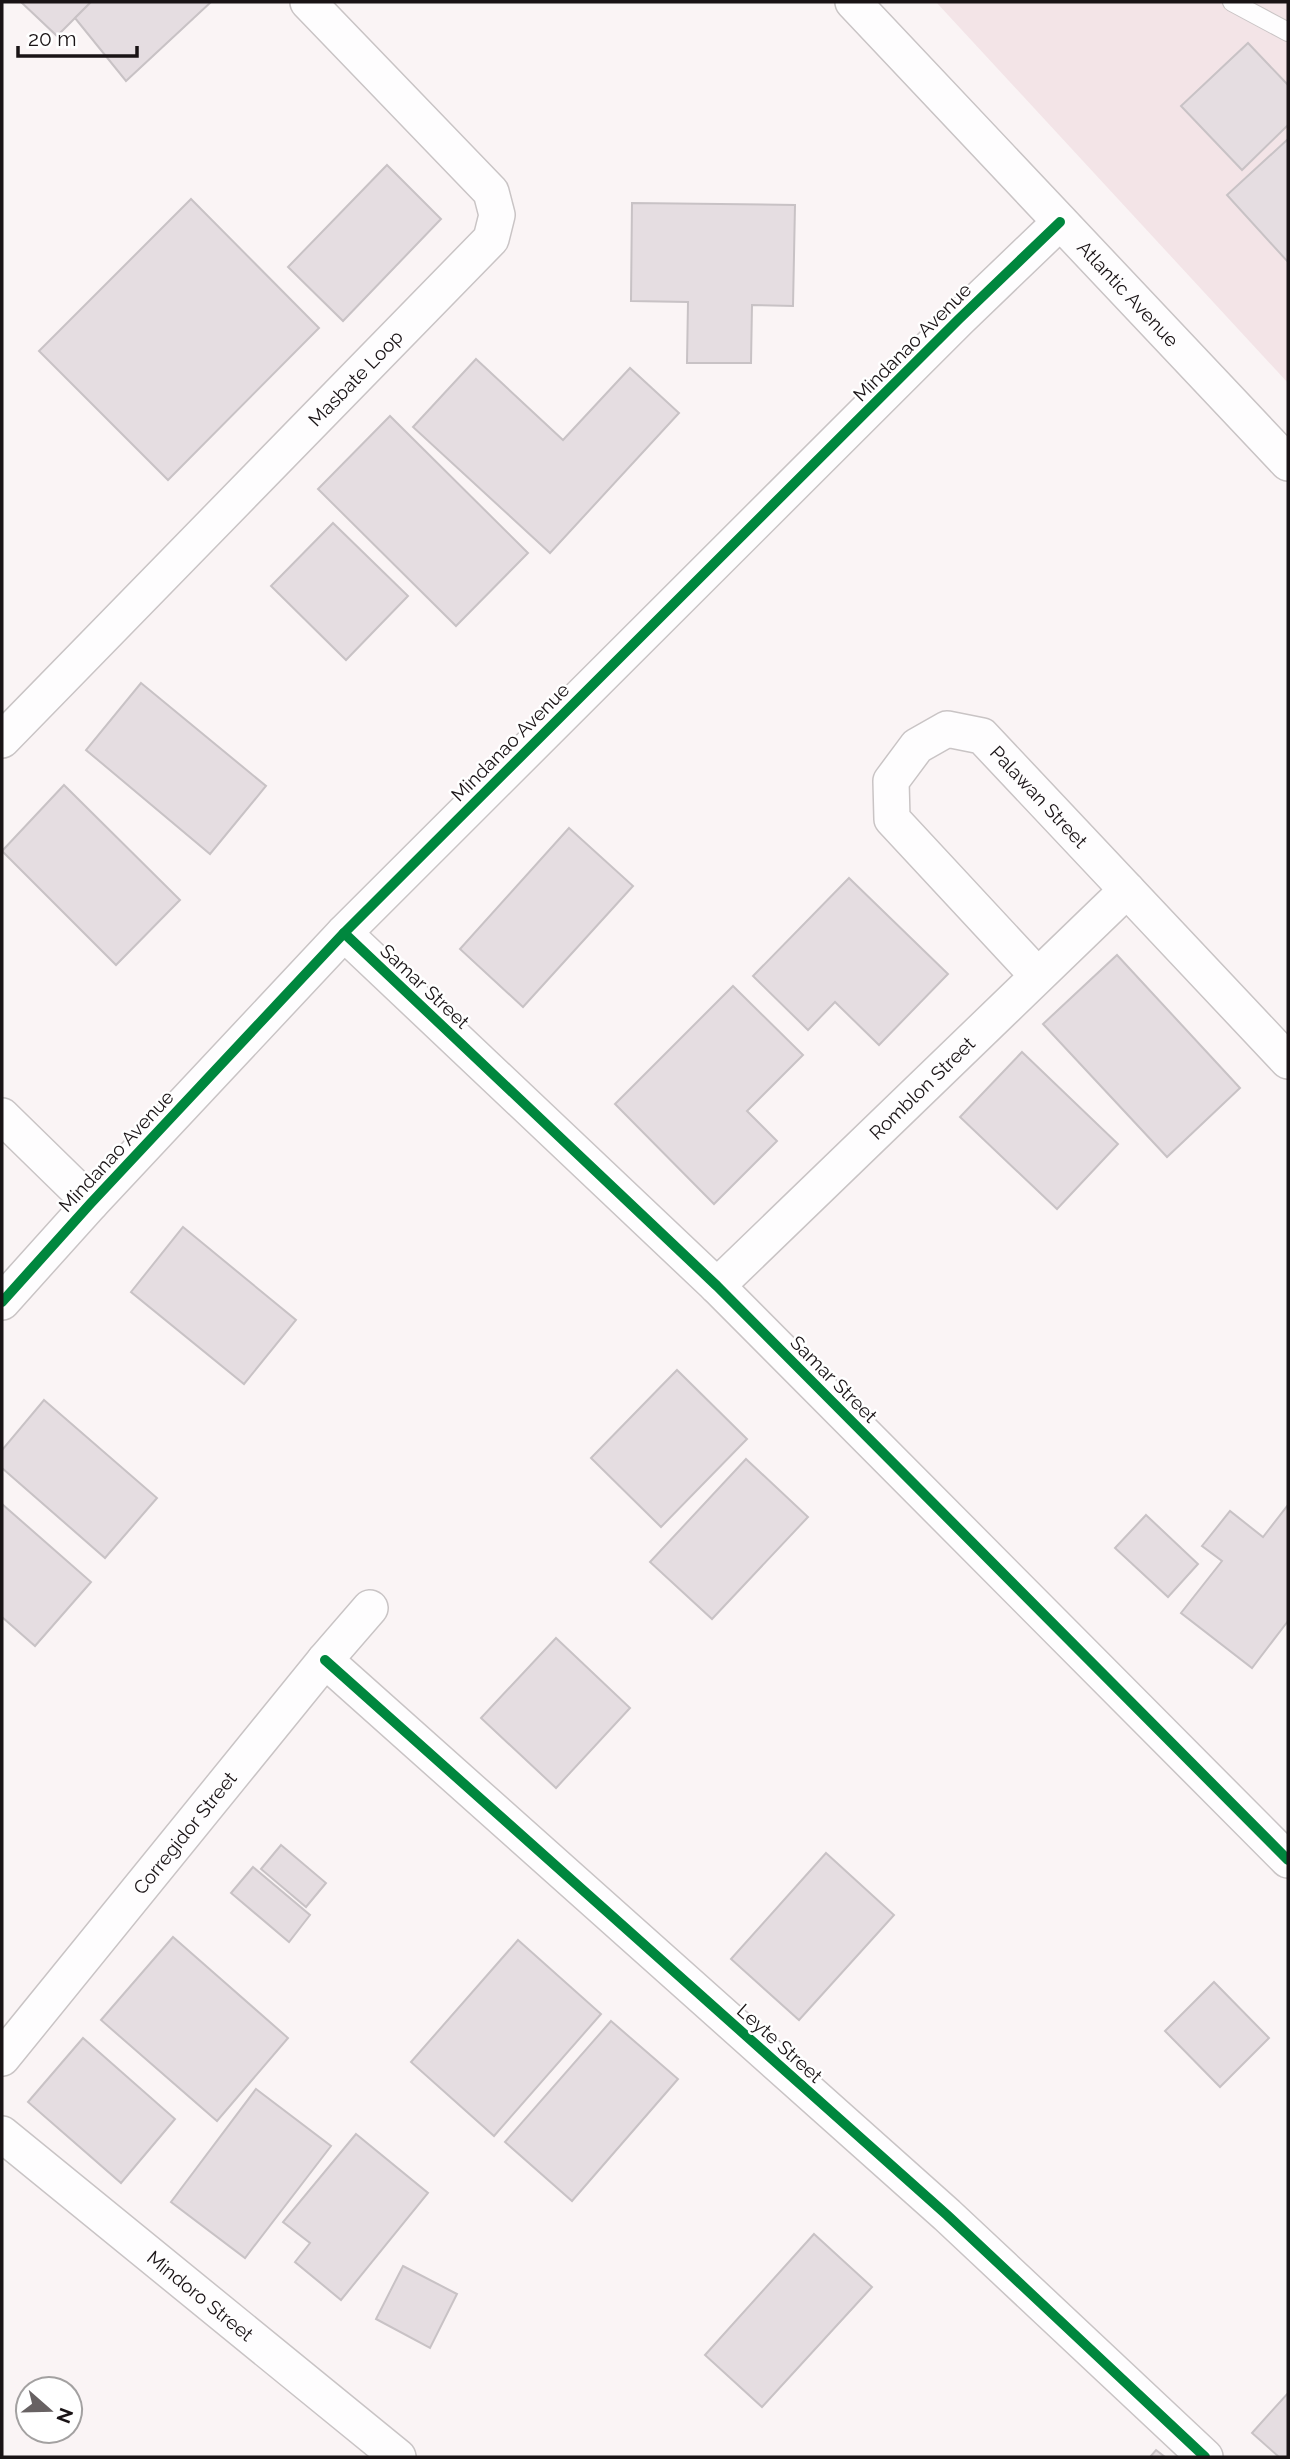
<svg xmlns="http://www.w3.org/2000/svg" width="1290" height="2459" viewBox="0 0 1290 2459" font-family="Raleway,sans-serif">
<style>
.built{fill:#f3e4e7}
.building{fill:#e5dde1;stroke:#c8c2c5;stroke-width:2}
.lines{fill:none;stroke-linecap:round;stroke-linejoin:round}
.service-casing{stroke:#c9c4c5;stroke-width:20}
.minor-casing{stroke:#c9c4c5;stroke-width:38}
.service{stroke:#fefdfe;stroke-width:18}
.minor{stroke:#fefdfe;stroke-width:35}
.cycleway-casing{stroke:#fff;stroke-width:15}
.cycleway{stroke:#00873e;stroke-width:10}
.labels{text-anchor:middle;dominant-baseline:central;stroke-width:5;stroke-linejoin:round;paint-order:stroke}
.street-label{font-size:19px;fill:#191315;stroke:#fff}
</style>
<rect width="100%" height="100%" fill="#faf4f5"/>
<path class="built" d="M936,2H1288V383Z"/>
<g class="building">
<path d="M21,2H91L57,36Z"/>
<path d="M91,2H211L126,81L75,18Z"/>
<path d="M1248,43L1288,85V125L1242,170L1181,106Z"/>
<path d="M1288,139V262L1227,195Z"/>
<path d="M387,165L441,219L343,321L288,267Z"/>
<path d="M191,199L319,328L168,480L39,351Z"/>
<path d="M632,203L795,205L793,306L752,305L751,363H687L688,302L631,301Z"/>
<path d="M476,359L563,440L630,368L679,413L550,553L413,427Z"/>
<path d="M390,416L528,553L456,626L318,489Z"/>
<path d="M333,523L408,596L346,660L271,586Z"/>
<path d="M141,683L266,786L210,854L86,750Z"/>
<path d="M64,785L180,900L116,965L2,851Z"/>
<path d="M569,828L633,886L523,1007L460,949Z"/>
<path d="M849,878L948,974L879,1045L835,1002L808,1030L753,976Z"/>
<path d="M1117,955L1240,1088L1167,1157L1043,1024Z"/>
<path d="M733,986L803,1055L747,1111L777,1141L714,1204L615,1104Z"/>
<path d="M1022,1052L1118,1144L1057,1209L960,1117Z"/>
<path d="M183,1227L296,1320L244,1384L131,1292Z"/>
<path d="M677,1370L747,1439L661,1527L591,1458Z"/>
<path d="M44,1400L157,1498L105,1558L2,1468V1450Z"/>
<path d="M746,1459L808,1517L712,1619L650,1562Z"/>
<path d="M2,1504L91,1582L35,1646L2,1617Z"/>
<path d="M1288,1505V1621L1252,1668L1181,1613L1222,1561L1202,1546L1230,1511L1263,1537Z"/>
<path d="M1146,1515L1198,1564L1168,1597L1115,1548Z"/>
<path d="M556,1638L630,1708L556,1788L481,1718Z"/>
<path d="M281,1845L326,1883L306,1907L261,1869Z"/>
<path d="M826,1853L894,1915L799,2020L731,1959Z"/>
<path d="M253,1867L310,1915L289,1942L231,1893Z"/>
<path d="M173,1937L288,2038L217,2121L101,2020Z"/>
<path d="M518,1940L601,2014L494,2136L411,2062Z"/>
<path d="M1214,1982L1269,2038L1220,2087L1165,2031Z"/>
<path d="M611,2021L678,2079L572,2201L505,2142Z"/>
<path d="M83,2038L175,2119L121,2183L28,2102Z"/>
<path d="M256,2089L331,2146L245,2258L171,2202Z"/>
<path d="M356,2134L428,2193L341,2300L295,2262L310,2243L283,2222Z"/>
<path d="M814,2234L872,2287L762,2407L705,2355Z"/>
<path d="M403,2266L457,2294L430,2348L376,2319Z"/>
<path d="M1288,2393V2457H1279L1252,2433Z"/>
<path d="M1156,2450L1165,2457H1150Z"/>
</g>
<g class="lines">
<g class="service-casing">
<path id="service" d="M1232,2L1288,32"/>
</g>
<g class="minor-casing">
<g id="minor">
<path id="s1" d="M853,2L1288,463"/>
<path id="s2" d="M2,740L491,239L497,215L491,192L308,2"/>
<path d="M344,933L717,1286L1288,1860"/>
<path id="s3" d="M1037,975L892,819L891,781L917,746L947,729L982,736L1288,1061"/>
<path d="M2,1116L91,1203"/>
<path id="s4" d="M717,1286L1127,890"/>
<path d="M2,1302L91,1203L344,933L959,319L1060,222"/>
<path d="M325,1660L947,2215L1205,2457"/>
<path id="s5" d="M2,2058L325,1660L370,1608"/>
<path id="s6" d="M2,2134L398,2457"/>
</g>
</g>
<use href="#service" class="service"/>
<use href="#minor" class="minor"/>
<g class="cycleway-casing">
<g id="cycleway">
<path d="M344,933L717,1286L1288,1860"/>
<path d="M2,1302L91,1203L344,933L959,319L1060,222"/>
<path d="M325,1660L947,2215L1205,2457"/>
</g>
</g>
<use href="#cycleway" class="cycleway"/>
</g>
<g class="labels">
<g class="street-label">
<text stroke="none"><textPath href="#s1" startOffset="401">Atlantic Avenue</textPath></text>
<text transform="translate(912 342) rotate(-45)">Mindanao Avenue</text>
<text stroke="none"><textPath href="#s2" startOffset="506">Masbate Loop</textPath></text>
<text transform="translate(510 742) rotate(-45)">Mindanao Avenue</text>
<text stroke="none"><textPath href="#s3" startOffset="448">Palawan Street</textPath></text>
<text transform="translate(425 986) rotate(43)">Samar Street</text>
<text stroke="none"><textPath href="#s4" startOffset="285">Romblon Street</textPath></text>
<text transform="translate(116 1151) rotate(-47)">Mindanao Avenue</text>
<text transform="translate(834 1379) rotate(45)">Samar Street</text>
<text stroke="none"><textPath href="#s5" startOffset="290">Corregidor Street</textPath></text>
<text transform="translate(780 2043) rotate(42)">Leyte Street</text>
<text stroke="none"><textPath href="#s6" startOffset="256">Mindoro Street</textPath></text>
</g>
</g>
<rect width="1290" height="2459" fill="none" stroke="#191315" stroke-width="7"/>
<g transform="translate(49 2410) rotate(110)"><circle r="33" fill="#ffffff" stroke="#a3a1a1" stroke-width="2"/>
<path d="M0-5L12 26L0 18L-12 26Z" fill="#686263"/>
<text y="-10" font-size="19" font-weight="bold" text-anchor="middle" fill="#191315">N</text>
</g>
<path d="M18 46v10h119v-10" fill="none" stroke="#191315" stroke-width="3.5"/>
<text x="28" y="46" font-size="21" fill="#191315" stroke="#ffffff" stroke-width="5" paint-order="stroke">20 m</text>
</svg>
